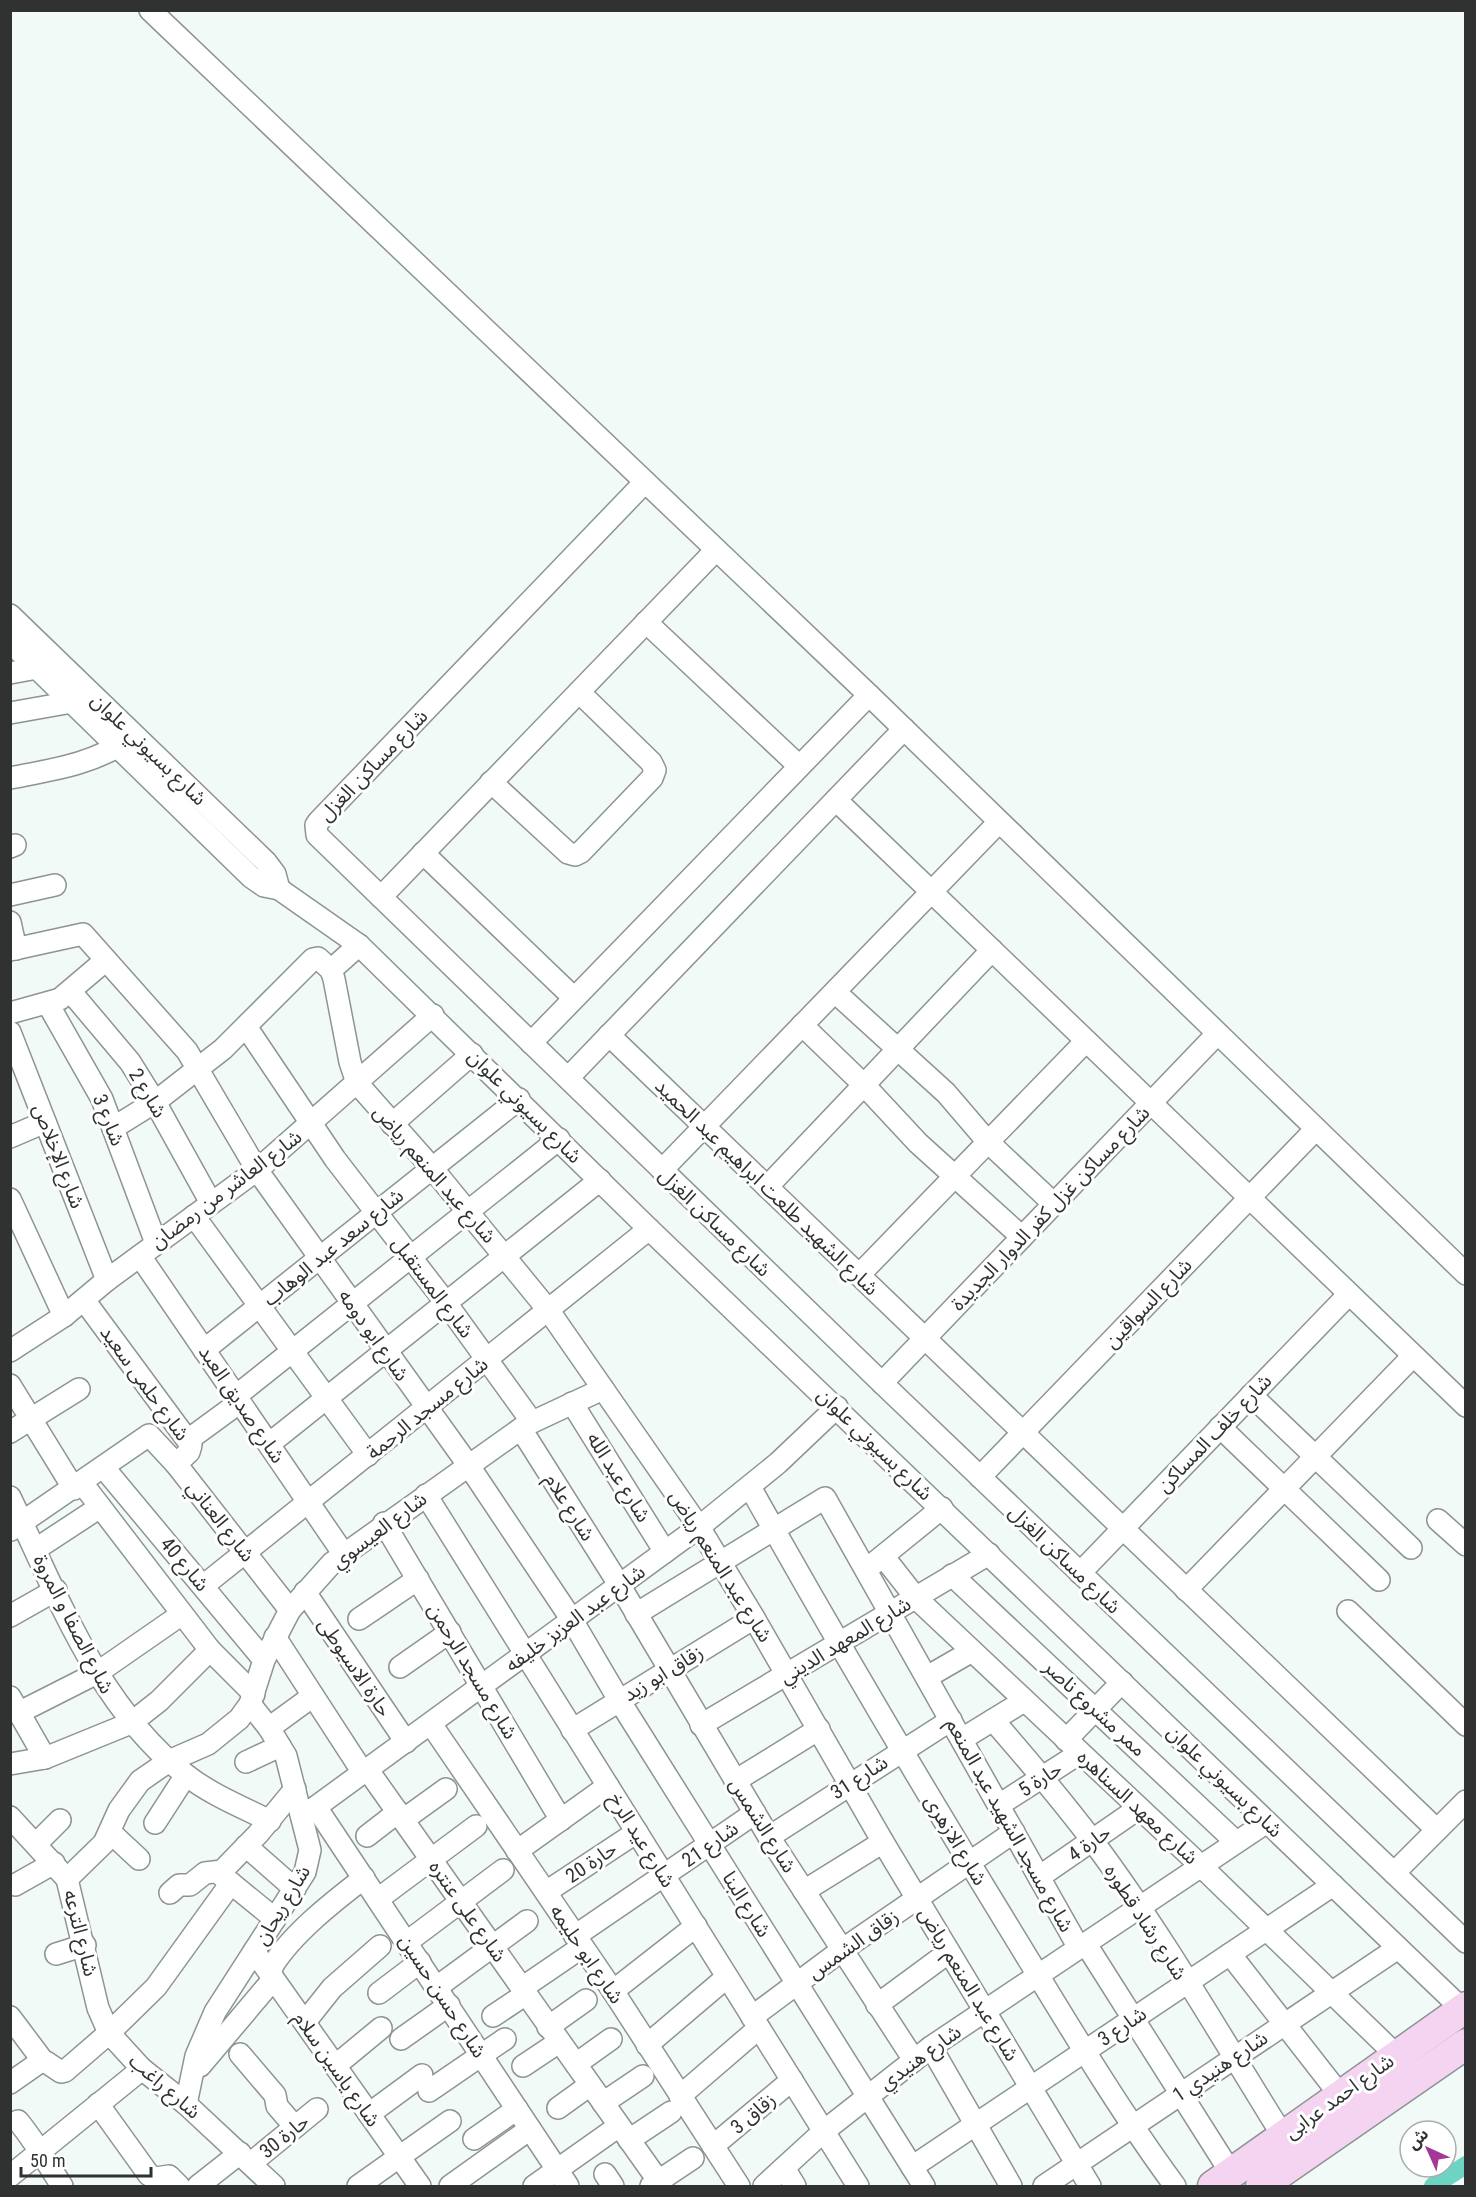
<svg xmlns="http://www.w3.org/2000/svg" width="1476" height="2197" viewBox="0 0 1476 2197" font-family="'Roboto Condensed','Noto Sans Arabic',sans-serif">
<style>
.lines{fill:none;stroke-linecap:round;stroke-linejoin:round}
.canal{stroke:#6dd4c4;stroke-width:18}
.minor-casing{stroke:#8d9493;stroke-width:24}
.secondary-casing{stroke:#8d9493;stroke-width:33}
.minor{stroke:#fff;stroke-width:21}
.secondary{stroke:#f5d4f2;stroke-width:30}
.labels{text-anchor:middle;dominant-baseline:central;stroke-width:6;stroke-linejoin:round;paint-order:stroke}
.street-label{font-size:20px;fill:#2f3231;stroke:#fff}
</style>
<rect width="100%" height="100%" fill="#f2faf8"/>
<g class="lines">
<path class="canal" d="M1433,2186L1466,2165"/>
<g class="minor-casing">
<g id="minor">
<path d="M150,10L869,695L1466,1274"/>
<path d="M645,482L319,821L316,825L317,835L882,1383L1466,1942"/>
<path d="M10,615L266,862L275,874L279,889"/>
<path d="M646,622L799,766"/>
<path d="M10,642L251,877L264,886L279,889L359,945L649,1229L1462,2009"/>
<path d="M10,673L37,668"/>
<path d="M10,713L72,702"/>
<path d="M10,778C50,770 95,764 129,739"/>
<path d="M491,782L568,853L575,855L581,852L652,778L655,770L651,762L579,692"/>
<path d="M836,800L1466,1406"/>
<path d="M10,847L15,845"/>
<path d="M423,853L574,998"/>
<path d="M10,895L55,885"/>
<path d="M381,897L716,550"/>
<path d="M10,922L16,949"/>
<path d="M10,950L83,934L187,1051L257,1170L469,1466L572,1620L619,1700L924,2186"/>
<path d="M331,970L359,945"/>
<path d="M71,992L130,1062L155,1102L211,1203"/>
<path d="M835,992L946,1093L988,1142L1054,1204"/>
<path d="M48,1004L102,1099L156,1243"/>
<path d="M10,1013L60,999L106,960"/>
<path d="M802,1025L864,1085L918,1143L1022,1237"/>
<path d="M247,1028L335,1159L446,1303L532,1422"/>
<path d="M10,1032L107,1280"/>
<path d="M609,1035L1437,1830"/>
<path d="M531,1043L869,695"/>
<path d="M568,1078L904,729"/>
<path d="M392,1124L472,1054"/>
<path d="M113,1128L155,1102L223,1049L313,959L318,958L331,970L334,979L350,1062L357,1083L432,1168L549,1311L699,1527L754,1618L883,1842L1090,2186"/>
<path d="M10,1137L45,1122"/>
<path d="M662,1170L999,822"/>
<path d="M767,1187L992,950"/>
<path d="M10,1199L64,1316"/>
<path d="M194,1216L368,1455"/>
<path d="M140,1256L343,1553"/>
<path d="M859,1275L1086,1041"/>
<path d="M84,1300L191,1445L189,1452L176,1464"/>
<path d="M204,1350L519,1099"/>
<path d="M10,1351L64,1316L107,1280L257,1170L433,1015"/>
<path d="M882,1383L1217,1034"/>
<path d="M10,1385L74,1489"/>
<path d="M1251,1395L1411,1548"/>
<path d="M236,1396L559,1139"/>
<path d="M572,1403L665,1552"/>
<path d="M1220,1427L1379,1580"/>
<path d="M521,1429L620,1586L769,1837L914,2060"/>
<path d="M10,1432L79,1389"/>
<path d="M188,1440L240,1402"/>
<path d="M269,1444L600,1180"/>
<path d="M104,1468L264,1660"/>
<path d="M980,1477L1316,1129"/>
<path d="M82,1483L210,1650L254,1694"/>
<path d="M750,1487C833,1635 919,1781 1008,1926C1062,2014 1114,2103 1175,2186"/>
<path d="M426,1495L858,2186"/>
<path d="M10,1497C57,1594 98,1707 186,1775C210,1794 242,1807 270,1821"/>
<path d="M1438,1520L1466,1545"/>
<path d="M384,1523L561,1820"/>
<path d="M11,1530L149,1435L176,1464L290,1610"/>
<path d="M36,1549L100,1507"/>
<path d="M883,1556L916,1598L1201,1866L1396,2055"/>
<path d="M873,1564L942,1508"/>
<path d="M1080,1573L1349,1294"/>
<path d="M952,1575L1236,1842"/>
<path d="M203,1586L649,1229"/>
<path d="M1186,1590L1413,1356"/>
<path d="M305,1592L406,1742"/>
<path d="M1348,1611L1466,1725"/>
<path d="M636,1614L825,1498L1075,1941L1089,1949L1231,2173"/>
<path d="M10,1616L56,1590"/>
<path d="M359,1619L418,1579"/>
<path d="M275,1637L360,1768L372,1776L662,2186"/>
<path d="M400,1667L450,1632"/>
<path d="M927,1677L972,1651"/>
<path d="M10,1697L45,1758"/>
<path d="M20,1712L97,1673L182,1614"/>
<path d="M993,1720C1027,1759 1060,1798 1092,1840C1162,1933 1221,2037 1283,2136"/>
<path d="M431,1724L613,1991L739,2186"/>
<path d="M701,1725L989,1554"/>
<path d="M269,1728L313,1696"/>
<path d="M572,1730L754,1618"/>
<path d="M962,1739L1024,1701"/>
<path d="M1066,1740L1122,1682"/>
<path d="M246,1762L280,1746"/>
<path d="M10,1764L45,1758L131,1723L159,1701L210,1650"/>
<path d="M735,1781L819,1729"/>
<path d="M999,1805L1080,1753"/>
<path d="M316,1807L568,2186"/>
<path d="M10,1817L67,1879L98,2008L109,2033L142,2069L186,2104L274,2186"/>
<path d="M302,1817L699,1527L778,1463L837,1407"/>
<path d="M403,1820L446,1789"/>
<path d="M155,1823L186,1775"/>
<path d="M110,1832L139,1859"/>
<path d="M367,1836L398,1812"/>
<path d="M769,1837L951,1720"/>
<path d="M36,1844L60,1820"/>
<path d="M246,1846L295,1889"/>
<path d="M517,1851L608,1786"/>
<path d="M1394,1873L1466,1801"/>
<path d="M221,1875L275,1919"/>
<path d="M1039,1877L1139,1808"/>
<path d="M67,1879L104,1843L119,1810L140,1781L169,1761L208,1744L239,1719L250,1704L264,1660L290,1610L332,1563L526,1425L603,1389"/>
<path d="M15,1885L54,1863"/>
<path d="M804,1891L883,1842"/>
<path d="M546,1892L637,1832"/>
<path d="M170,1893L179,1885H190L205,1873L222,1871L258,1834L295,1789"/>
<path d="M378,1899L476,1826"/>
<path d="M575,1936L755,1813"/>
<path d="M407,1942L503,1870"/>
<path d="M254,1951L420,2186"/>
<path d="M56,1954L85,1945"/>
<path d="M1230,1954L1340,2095"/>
<path d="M437,1987L527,1921"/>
<path d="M522,1988L582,1947"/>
<path d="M613,1991L696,1926"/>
<path d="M379,1993L420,1962"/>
<path d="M877,2005L949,1952"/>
<path d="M493,2016L526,1994"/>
<path d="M10,2017L43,2061"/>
<path d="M752,2017L842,1950L1014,1832"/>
<path d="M305,2022L332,1988L380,1946"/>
<path d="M548,2027L586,2000"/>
<path d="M401,2039L449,2005"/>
<path d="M647,2045L727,1977"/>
<path d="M931,2047L1011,2186"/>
<path d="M240,2054L275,2095L277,2106L295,2127"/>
<path d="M576,2064L611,2039"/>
<path d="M200,2066L270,1983C272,1977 270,1971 273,1965C293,1933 334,1901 364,1878"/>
<path d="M335,2066L381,2028"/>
<path d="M523,2066L559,2042"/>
<path d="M10,2083L40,2062H46L61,2072L65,2071L109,2033L156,1987L231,1883"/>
<path d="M429,2091L505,2039"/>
<path d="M680,2096L759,2028"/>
<path d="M603,2103L643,2076"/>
<path d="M98,2104L149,2175L156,2178L169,2176L179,2186"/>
<path d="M186,2104L196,2056L215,2012L305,1872L310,1850L286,1756L269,1728L250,1704"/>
<path d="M558,2108L590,2085"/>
<path d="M369,2114L422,2075"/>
<path d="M18,2121C36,2143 47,2163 62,2186"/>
<path d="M474,2139L517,2109"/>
<path d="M629,2140L671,2112"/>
<path d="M713,2146L792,2080"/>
<path d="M251,2163L317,2109"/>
<path d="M912,2167L1333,1885"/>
<path d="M784,2168L795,2186"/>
<path d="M605,2174L613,2186"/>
<path d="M10,2176L142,2069"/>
<path d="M198,2186L240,2153"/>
<path d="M358,2186L450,2121"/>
<path d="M450,2186L530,2129"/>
<path d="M534,2186L619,2126"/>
<path d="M651,2186L693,2158"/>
<path d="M764,2186L824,2131L931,2047L1267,1822"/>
<path d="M1044,2186L1398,1948"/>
</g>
</g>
<g class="secondary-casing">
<g id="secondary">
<path d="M1213,2186L1466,2007"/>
<path d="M1261,2186L1466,2044"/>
</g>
</g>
<use href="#minor" class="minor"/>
<use href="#secondary" class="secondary"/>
</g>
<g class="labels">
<g class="street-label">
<text transform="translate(149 749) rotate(44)">شارع بسيوني علوان</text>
<text transform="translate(373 765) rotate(-46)">شارع مساكن الغزل</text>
<text transform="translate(148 1093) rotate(59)">شارع 2</text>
<text transform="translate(525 1106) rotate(45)">شارع بسيوني علوان</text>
<text transform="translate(109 1120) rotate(68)">شارع 3</text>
<text transform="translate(59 1156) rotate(69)">شارع الإخلاص</text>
<text transform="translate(435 1174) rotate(49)">شارع عبد المنعم رياض</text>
<text transform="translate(767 1187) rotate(44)">شارع الشهيد طلعت ابراهيم عبد الحميد</text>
<text transform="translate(226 1189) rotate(-37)">شارع العاشر من رمضان</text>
<text transform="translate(1050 1208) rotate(-46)">شارع مساكن غزل كفر الدوار الجديدة</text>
<text transform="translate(715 1222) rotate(44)">شارع مساكن الغزل</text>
<text transform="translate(333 1247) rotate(-39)">شارع سعد عبد الوهاب</text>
<text transform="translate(433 1287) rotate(53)">شارع المستقبل</text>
<text transform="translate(1148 1303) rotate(-46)">شارع السواقين</text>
<text transform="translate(374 1335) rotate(55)">شارع ابو دومه</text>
<text transform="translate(145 1383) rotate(54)">شارع حلمى سعيد</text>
<text transform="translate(242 1404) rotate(56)">شارع صديق العبد</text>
<text transform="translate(427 1408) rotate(-39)">شارع مسجد الرحمة</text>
<text transform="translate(1214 1433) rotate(-46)">شارع خلف المساكن</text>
<text transform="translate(875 1444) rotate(44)">شارع بسيوني علوان</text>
<text transform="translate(619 1477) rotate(58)">شارع عبد الله</text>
<text transform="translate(570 1507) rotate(58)">شارع علام</text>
<text transform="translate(221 1521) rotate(52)">شارع العناني</text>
<text transform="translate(379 1530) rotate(-37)">شارع العيسوي</text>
<text transform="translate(1065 1559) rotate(44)">شارع مساكن الغزل</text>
<text transform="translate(185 1564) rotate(50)">شارع 40</text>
<text transform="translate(721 1566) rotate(58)">شارع عبد المنعم رياض</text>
<text transform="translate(575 1618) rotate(-36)">شارع عبد العزيز خليفه</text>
<text transform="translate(74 1624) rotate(63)">شارع الصفا و المروة</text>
<text transform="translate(845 1640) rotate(-31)">شارع المعهد الديني</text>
<text transform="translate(355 1667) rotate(56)">حارة الاسيوطى</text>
<text transform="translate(473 1671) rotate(59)">شارع مسجد الرحمن</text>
<text transform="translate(663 1673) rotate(-31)">زقاق ابو زيد</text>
<text transform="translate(1095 1708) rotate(43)">ممر مشروع ناصر</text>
<text transform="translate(859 1777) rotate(-33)">شارع 31</text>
<text transform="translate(1040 1779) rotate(-33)">حارة 5</text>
<text transform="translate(1225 1781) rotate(44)">شارع بسيوني علوان</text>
<text transform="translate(1138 1807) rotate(43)">شارع معهد السناهره</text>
<text transform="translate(763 1825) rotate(58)">شارع الشمس</text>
<text transform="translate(1010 1825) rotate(61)">شارع مسجد الشهيد عبد المنعم</text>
<text transform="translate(642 1840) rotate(58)">شارع عيد الرخ</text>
<text transform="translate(956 1840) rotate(59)">شارع الازهرى</text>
<text transform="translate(1089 1843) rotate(-35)">حارة 4</text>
<text transform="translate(710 1844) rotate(-35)">شارع 21</text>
<text transform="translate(591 1862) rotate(-34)">حارة 20</text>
<text transform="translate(747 1904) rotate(58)">شارع البنا</text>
<text transform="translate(282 1905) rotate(-59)">شارع ريحان</text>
<text transform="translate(468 1911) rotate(55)">شارع على عنتره</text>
<text transform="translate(1146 1922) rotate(57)">شارع رشاد قطوره</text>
<text transform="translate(81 1933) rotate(76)">شارع الترعه</text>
<text transform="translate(853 1944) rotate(-35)">زقاق الشمس</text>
<text transform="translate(587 1954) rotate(56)">شارع ابو حليمه</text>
<text transform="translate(969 1984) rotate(59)">شارع عبد المنعم رياض</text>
<text transform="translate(443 1996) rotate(57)">شارع حسن حسين</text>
<text transform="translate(1122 2026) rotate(-34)">شارع 3</text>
<text transform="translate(920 2057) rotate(-36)">شارع هنيدي</text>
<text transform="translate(1220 2066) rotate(-34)">شارع هنيدي 1</text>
<text transform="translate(337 2069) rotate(55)">شارع ياسين سلام</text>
<text transform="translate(165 2086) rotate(41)">شارع راغب</text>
<text transform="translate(1339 2096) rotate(-36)">شارع احمد عرابى</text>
<text transform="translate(753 2113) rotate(-40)">زقاق 3</text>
<text transform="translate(284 2136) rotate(-39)">حارة 30</text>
</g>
</g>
<rect width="1476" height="2197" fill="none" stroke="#2f3231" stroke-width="24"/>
<g transform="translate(1428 2149) rotate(315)"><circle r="28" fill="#ffffff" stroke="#acadad" stroke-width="1.5"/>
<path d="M0-4.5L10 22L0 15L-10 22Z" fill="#a33898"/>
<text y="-9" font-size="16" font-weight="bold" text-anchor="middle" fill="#2f3231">ش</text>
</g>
<path d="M21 2167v9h130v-9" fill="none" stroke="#2f3231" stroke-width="3"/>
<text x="30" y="2167" font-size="18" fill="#2f3231" stroke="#ffffff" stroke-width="4.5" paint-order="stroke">50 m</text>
</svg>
